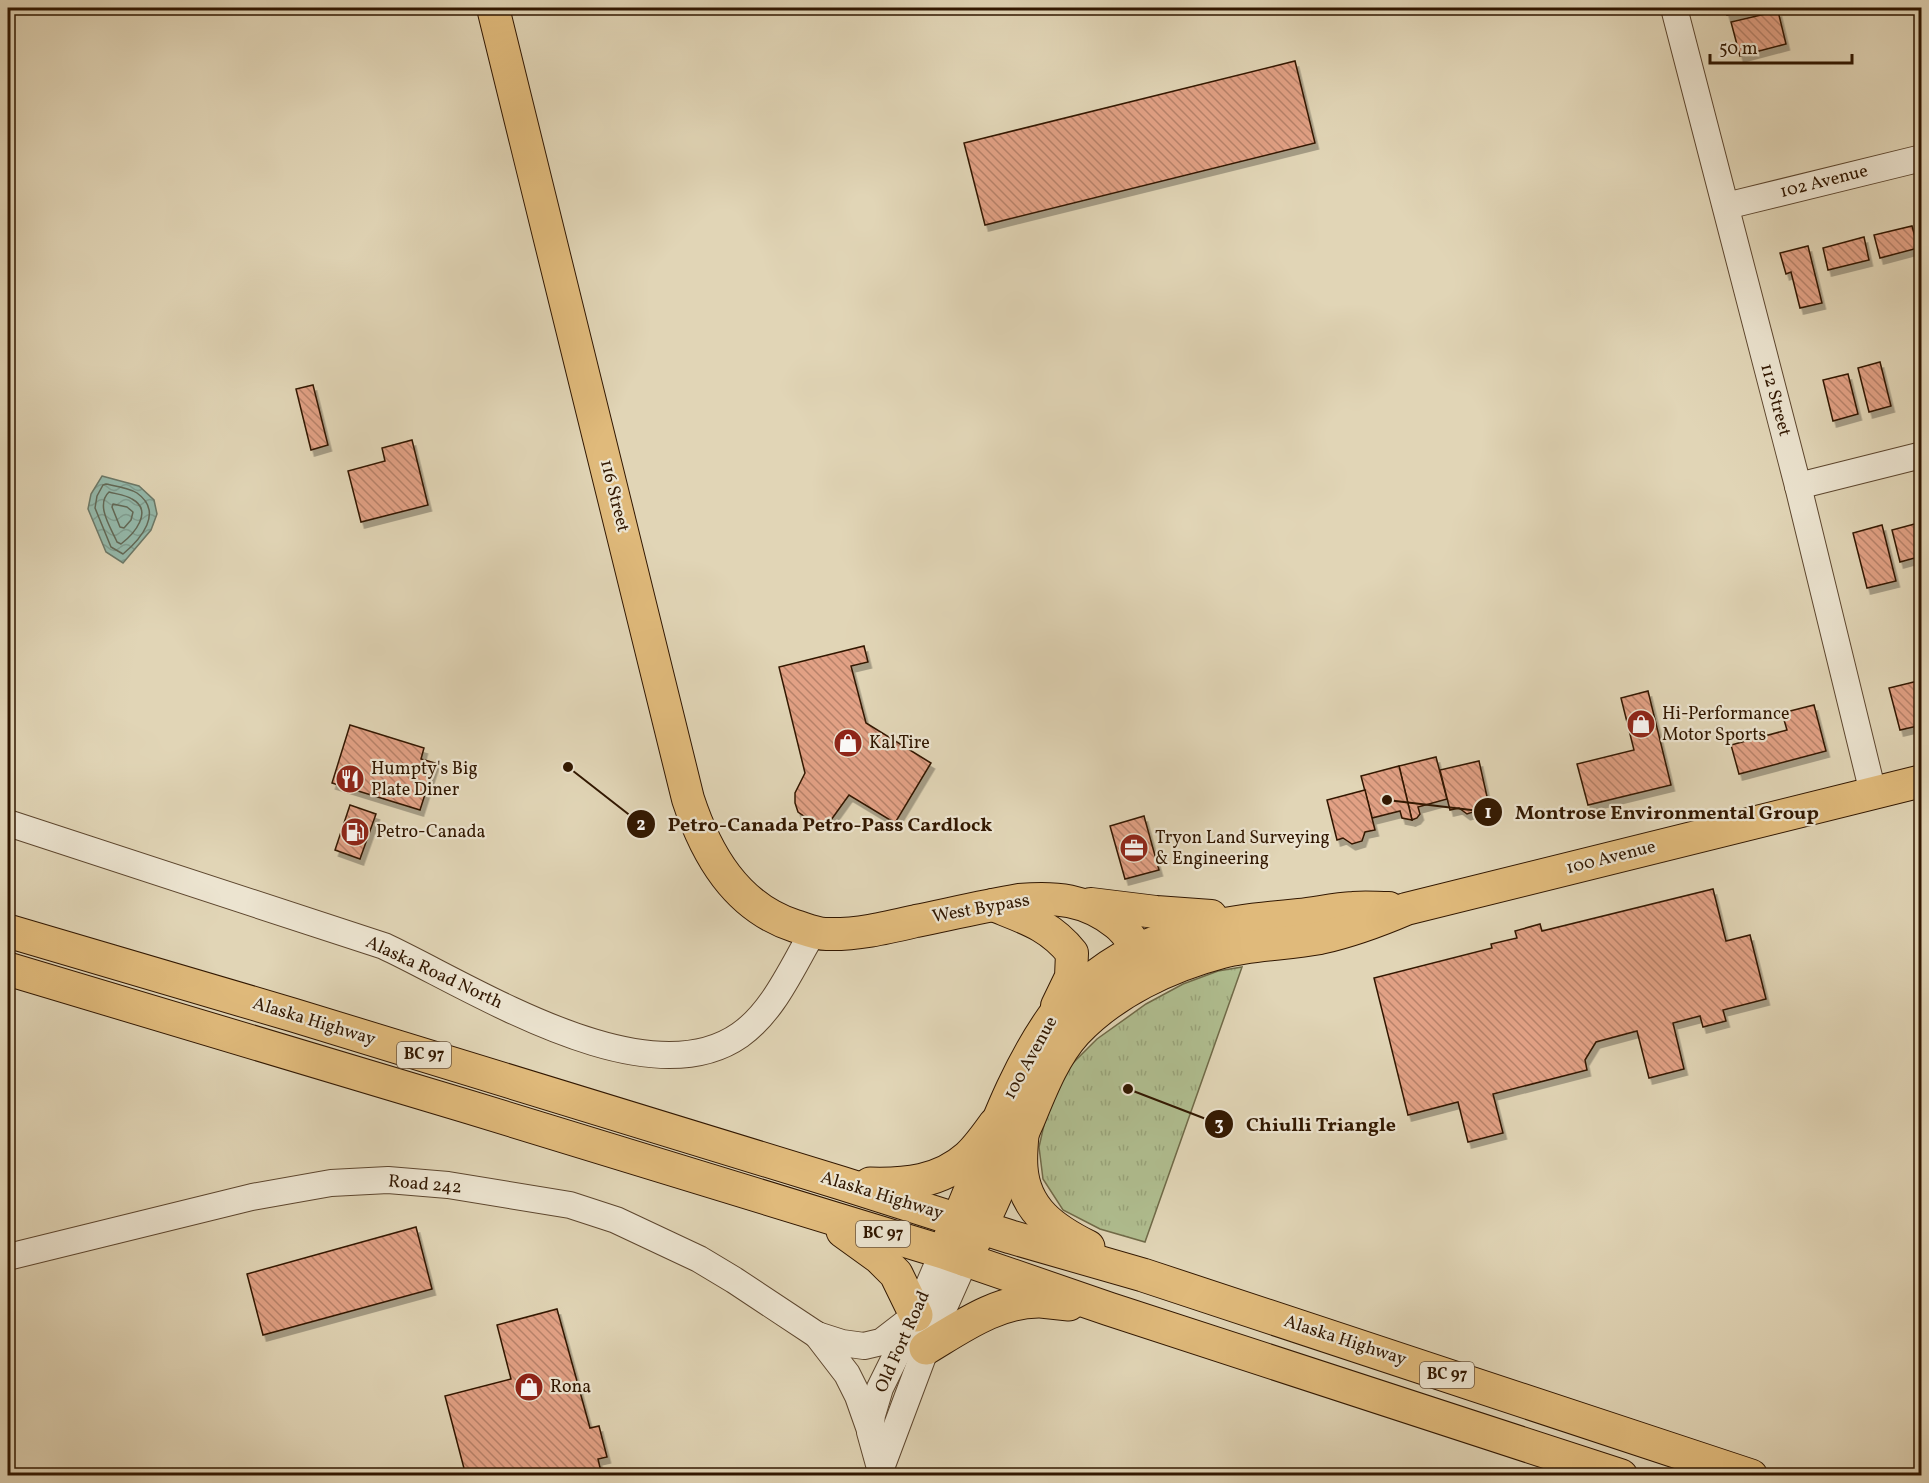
<svg xmlns="http://www.w3.org/2000/svg" width="1929" height="1483" viewBox="0 0 1929 1483" font-family="Vollkorn,serif">
<style>
.park{fill:url(#park-tufts);stroke:#706a48;stroke-width:1.5}
.water{fill:url(#water-waves);stroke:#6c7867;stroke-width:1.5}
.lines{fill:none;stroke-linecap:round;stroke-linejoin:round}
.shore{stroke:#626856;stroke-width:1.5}
.building{fill:url(#building-back-hatch);stroke:#311700;stroke-width:1.5;filter:url(#shadow)}
.minor-casing{stroke:#5d462e;stroke-width:28}
.major-casing{stroke:#311700;stroke-width:34}
.highway-casing{stroke:#311700;stroke-width:35}
.minor{stroke:#ece4d0;stroke-width:26}
.major{stroke:#e0ba7b;stroke-width:32}
.highway{stroke:#e0ba7b;stroke-width:33}
.labels{text-anchor:middle;dominant-baseline:central;stroke-width:4.5;stroke-linejoin:round;paint-order:stroke}
.shield{fill:#ece4d0;stroke:#69543e;stroke-width:1.5}
.shield-label{font-size:16px;font-weight:bold;fill:#311700}
.street-label{font-size:18px;fill:#311700;stroke:#ece4d0}
.poi-label{font-size:18px;fill:#311700;stroke:#ece4d0;text-anchor:start}
.leader{fill:none;stroke:#311700;stroke-width:2}
.callout-dot{fill:#311700;stroke:#ece4d0;stroke-width:2}
.mark-label{font-size:18px;text-anchor:middle;font-weight:bold;fill:#fff}
.callout-label{font-size:20px;text-anchor:middle;font-weight:bold;fill:#311700;stroke:#ece4d0;stroke-width:4.5;stroke-linejoin:round;paint-order:stroke}
</style>
<defs>
<pattern id="park-tufts" width="24" height="20" patternUnits="userSpaceOnUse" patternTransform="scale(1.5)"><rect width="24" height="20" fill="#b0be90"/><path d="M3 7l-1-3M5 7V3M7 7l1-3M15 17l-1-3M17 17v-4M19 17l1-3" fill="none" stroke="#98a37a"/></pattern>
<pattern id="water-waves" width="16" height="10" patternUnits="userSpaceOnUse" patternTransform="scale(1.5)"><rect width="16" height="10" fill="#94b9ab"/><path d="M0 5q4-4 8 0t8 0" fill="none" stroke="#809e91"/></pattern>
<pattern id="building-back-hatch" width="6" height="6" patternUnits="userSpaceOnUse" patternTransform="scale(1.5)"><rect width="6" height="6" fill="#e2a185"/><path d="M-1 5l2 2M0 0l6 6M5-1l2 2" fill="none" stroke="#b8826a"/></pattern>
<filter id="shadow"><feDropShadow dx="3.5" dy="6" stdDeviation="0" flood-color="#0004"/></filter>
</defs>
<rect width="100%" height="100%" fill="#e1d5b6"/>
<filter id="stains"><feTurbulence type="fractalNoise" baseFrequency=".00333" numOctaves="4"/><feColorMatrix values="0 0 0 0 .2 0 0 0 0 .09 0 0 0 0 .02 0 0 0 .5 -.17"/></filter>
<radialGradient id="worn" r=".72"><stop offset=".6" stop-color="#630" stop-opacity="0"/><stop offset="1" stop-color="#630" stop-opacity=".3"/></radialGradient>
<path class="park" d="M1242,967L1145,1242L1100,1229L1063,1210L1043,1179L1039,1147L1048,1107L1065,1071L1097,1039L1146,1004L1183,984L1218,971Z"/>
<path class="water" d="M102,476L139,486L154,500L157,514L151,530L123,563L106,552L88,509L91,494Z"/>
<g class="lines">
<g class="shore">
<path d="M106,484C116,486 130,488 137,493C164,512 141,539 123,554L111,547L95,508L97,496L103,485Z"/>
<path d="M109,492C116,494 126,495 132,499C154,511 134,534 121,544L117,542C111,528 95,505 109,492Z"/>
<path d="M113,504L127,507L133,512L131,520L124,528L120,527L112,507Z"/>
</g>
</g>
<g class="building">
<path d="M1725,8H1754L1727,15Z"/>
<path d="M1778,11L1786,44L1740,56L1731,22Z"/>
<path d="M1295,61L1315,143L985,225L964,143Z"/>
<path d="M1912,226L1918,248L1880,258L1874,235Z"/>
<path d="M1864,237L1869,260L1828,270L1823,248Z"/>
<path d="M1808,246L1822,303L1800,308L1791,272L1786,274L1780,253Z"/>
<path d="M1880,362L1891,406L1869,412L1858,368Z"/>
<path d="M1848,374L1858,414L1833,421L1823,380Z"/>
<path d="M313,385L328,445L311,450L296,389Z"/>
<path d="M412,440L428,505L361,522L348,471L385,461L382,448Z"/>
<path d="M1922,522V556L1900,562L1892,530Z"/>
<path d="M1882,525L1896,581L1867,588L1853,533Z"/>
<path d="M864,646L868,662L851,666L866,723L931,763L895,823L849,795L831,820L821,823L811,821L798,812L795,803V793L805,773L779,667Z"/>
<path d="M1922,680V725L1900,730L1889,688Z"/>
<path d="M1648,691L1671,785L1588,805L1577,764L1634,750L1621,698Z"/>
<path d="M1814,705L1826,751L1739,774L1731,745L1787,730L1782,713Z"/>
<path d="M350,725L424,748L421,759L435,763L420,810L332,783Z"/>
<path d="M1436,757L1447,799L1418,807L1420,814L1417,818L1412,820L1399,766Z"/>
<path d="M1479,761L1488,801L1478,803L1473,812L1467,814L1459,808L1450,810L1440,770Z"/>
<path d="M1399,766L1412,820L1402,818L1400,811L1372,818L1361,776Z"/>
<path d="M1365,790L1375,830L1365,832L1362,841L1352,844L1343,838L1337,840L1327,800Z"/>
<path d="M350,805L376,814L360,859L335,850Z"/>
<path d="M1144,816L1159,870L1125,879L1110,826Z"/>
<path d="M1713,889L1726,941L1750,935L1766,999L1723,1010L1726,1021L1703,1027L1700,1016L1673,1023L1684,1069L1649,1078L1637,1031L1596,1042L1585,1060L1587,1070L1493,1094L1503,1133L1468,1142L1458,1102L1408,1115L1374,978L1492,948L1491,944L1517,938L1515,931L1540,924L1542,931Z"/>
<path d="M416,1227L432,1289L263,1335L247,1274Z"/>
<path d="M557,1309L590,1428L599,1426L607,1457L598,1459L602,1476H466L445,1396L511,1379L497,1325Z"/>
</g>
<g class="lines">
<g class="minor-casing">
<g id="minor">
<path d="M1674,8L1798,486L1873,793"/>
<path d="M1726,206L1922,158"/>
<path d="M1798,486L1922,455"/>
<path d="M8,823L384,946C472,987 646,1101 740,1035C774,1011 792,967 813,932"/>
<path d="M8,1257L252,1197L331,1183L388,1180L448,1185L570,1205L616,1220L699,1259L734,1280L817,1335L842,1343L864,1346L881,1342L916,1315"/>
<path d="M817,1335L847,1374L858,1396L870,1430"/>
<path d="M880,1468L870,1432L872,1415L880,1388L916,1315L943,1252"/>
<path d="M878,1476L926,1348L965,1260"/>
</g>
</g>
<g class="major-casing">
<g id="major">
<path d="M493,8L688,799C706,854 736,907 795,926C805,929 816,934 826,934C857,935 886,928 916,921C950,914 984,906 1019,900C1056,897 1085,899 1116,923C1131,934 1144,960 1153,977"/>
<path d="M1091,904L1156,912L1211,916"/>
<path d="M993,905C1025,918 1050,925 1072,953L1071,977L1057,1006"/>
<path d="M943,1252C981,1175 1002,1089 1052,1018C1057,1010 1066,1003 1074,995C1137,932 1214,923 1299,915C1317,913 1335,909 1353,908C1365,907 1377,908 1389,908"/>
<path d="M965,1260C989,1214 1008,1166 1029,1119C1041,1090 1054,1056 1076,1032C1114,992 1169,966 1222,952C1254,944 1288,944 1320,938C1351,931 1378,921 1406,909L1922,781"/>
</g>
</g>
<g class="highway-casing">
<g id="highway">
<path d="M8,931L293,1015L841,1183L1011,1237L1143,1275L1751,1476"/>
<path d="M8,969L469,1107L943,1252L1109,1309L1621,1476"/>
<path d="M1022,1135C1021,1146 1020,1157 1021,1168C1024,1210 1054,1230 1088,1247"/>
<path d="M870,1184C905,1185 940,1182 968,1157C978,1148 987,1135 995,1124"/>
<path d="M843,1231L879,1257L896,1274L916,1315"/>
<path d="M926,1348C961,1327 998,1300 1041,1301C1050,1302 1060,1303 1069,1304"/>
</g>
</g>
<use href="#minor" class="minor"/>
<use href="#major" class="major"/>
<use href="#highway" class="highway"/>
</g>
<defs>
<g id="shop-disc" transform="scale(1.5)"><circle r="9.5" fill="#8f2418" stroke="#ece4d0"/><path d="M-5-2.5h2.3a2.7 3.5 0 0 1 5.4 0H5L5.5 6h-11ZM-1.5-2.5h3a1.5 2.3 0 0 0-3 0Z" fill="#fff"/></g>
<g id="restaurant-disc" transform="scale(1.5)"><circle r="9.5" fill="#8f2418" stroke="#ece4d0"/><path d="M-5-6h1v4h1v-4h1v4h1v-4h1v5L-1.5 .5V6h-2V.5L-5-1ZM5-6V6H3V1.5H1.5Q1.5-4 5-6Z" fill="#fff"/></g>
<g id="fuel-disc" transform="scale(1.5)"><circle r="9.5" fill="#8f2418" stroke="#ece4d0"/><path d="M-5.5-6h7V0h2V4h1.3V-2.5L3-4.5l.8-.8L6-3V5H2.5V1h-1V6h-7ZM-4.2-4.7v3.2H.2V-4.7Z" fill="#fff"/></g>
<g id="office-disc" transform="scale(1.5)"><circle r="9.5" fill="#8f2418" stroke="#ece4d0"/><path d="M-6-3h4V-5.5h4V-3h4V5H-6ZM-1-4.5V-3h2v-1.5ZM-6 0V1H6V0Z" fill="#fff"/></g>
</defs>
<g fill-rule="evenodd">
<use href="#shop-disc" x="1641" y="724"/>
<use href="#shop-disc" x="848" y="743"/>
<use href="#restaurant-disc" x="350" y="779"/>
<use href="#fuel-disc" x="355" y="832"/>
<use href="#office-disc" x="1134" y="848"/>
<use href="#shop-disc" x="529" y="1387"/>
</g>
<g class="labels">
<g class="shield">
<rect x="397" y="1042" width="54" height="26" rx="4.5"/>
<rect x="856" y="1221" width="54" height="26" rx="4.5"/>
<rect x="1420" y="1362" width="54" height="26" rx="4.5"/>
</g>
<g class="shield-label">
<text x="424" y="1055">BC 97</text>
<text x="883" y="1234">BC 97</text>
<text x="1447" y="1375">BC 97</text>
</g>
<g class="street-label">
<text transform="translate(1824 182) rotate(-14)">102 Avenue</text>
<text transform="translate(1775 400) rotate(75)">112 Street</text>
<text transform="translate(614 496) rotate(76)">116 Street</text>
<text transform="translate(1611 858) rotate(-14)">100 Avenue</text>
<text transform="translate(981 909) rotate(-10)">West Bypass</text>
<text transform="translate(434 973) rotate(25)">Alaska Road North</text>
<text transform="translate(314 1022) rotate(17)">Alaska Highway</text>
<text transform="translate(1031 1058) rotate(-61)">100 Avenue</text>
<text transform="translate(425 1185) rotate(5)">Road 242</text>
<text transform="translate(882 1196) rotate(17)">Alaska Highway</text>
<text transform="translate(1345 1341) rotate(18)">Alaska Highway</text>
<text transform="translate(903 1342) rotate(-66)">Old Fort Road</text>
</g>
<g class="poi-label">
<text x="1662" y="714">Hi-Performance<tspan x="1662" dy="21">Motor Sports</tspan></text>
<text x="869" y="743">Kal Tire</text>
<text x="371" y="769">Humpty's Big<tspan x="371" dy="21">Plate Diner</tspan></text>
<text x="376" y="832">Petro-Canada</text>
<text x="1155" y="838">Tryon Land Surveying<tspan x="1155" dy="21">&amp; Engineering</tspan></text>
<text x="550" y="1387">Rona</text>
</g>
</g>
<path class="leader" d="M1387 800L1488 812M568 767L641 824M1128 1089L1219 1124"/>
<g class="callout-dot">
<circle cx="1387" cy="800" r="6"/>
<circle cx="568" cy="767" r="6"/>
<circle cx="1128" cy="1089" r="6"/>
<circle cx="1488" cy="812" r="15"/>
<circle cx="641" cy="824" r="15"/>
<circle cx="1219" cy="1124" r="15"/>
</g>
<g class="mark-label">
<text x="1488" y="818">1</text>
<text x="641" y="830">2</text>
<text x="1219" y="1130">3</text>
</g>
<g class="callout-label">
<text x="1667" y="819">Montrose Environmental Group</text>
<text x="830" y="831">Petro-Canada Petro-Pass Cardlock</text>
<text x="1321" y="1131">Chiulli Triangle</text>
</g>
<rect width="1929" height="1483" fill="none" stroke="#e1d5b6" stroke-width="30"/>
<rect x="9" y="9" width="1911" height="1465" fill="none" stroke="#311700" stroke-width="3"/>
<rect x="15" y="15" width="1899" height="1453" fill="none" stroke="#311700" stroke-width="1.5"/>
<path d="M1710 54v9h142v-9" fill="none" stroke="#311700" stroke-width="3"/>
<text x="1719" y="54" font-size="18" fill="#311700" stroke="#ece4d0" stroke-width="4.5" paint-order="stroke">50 m</text>
<rect width="100%" height="100%" filter="url(#stains)"/>
<rect width="100%" height="100%" fill="url(#worn)"/>
</svg>
